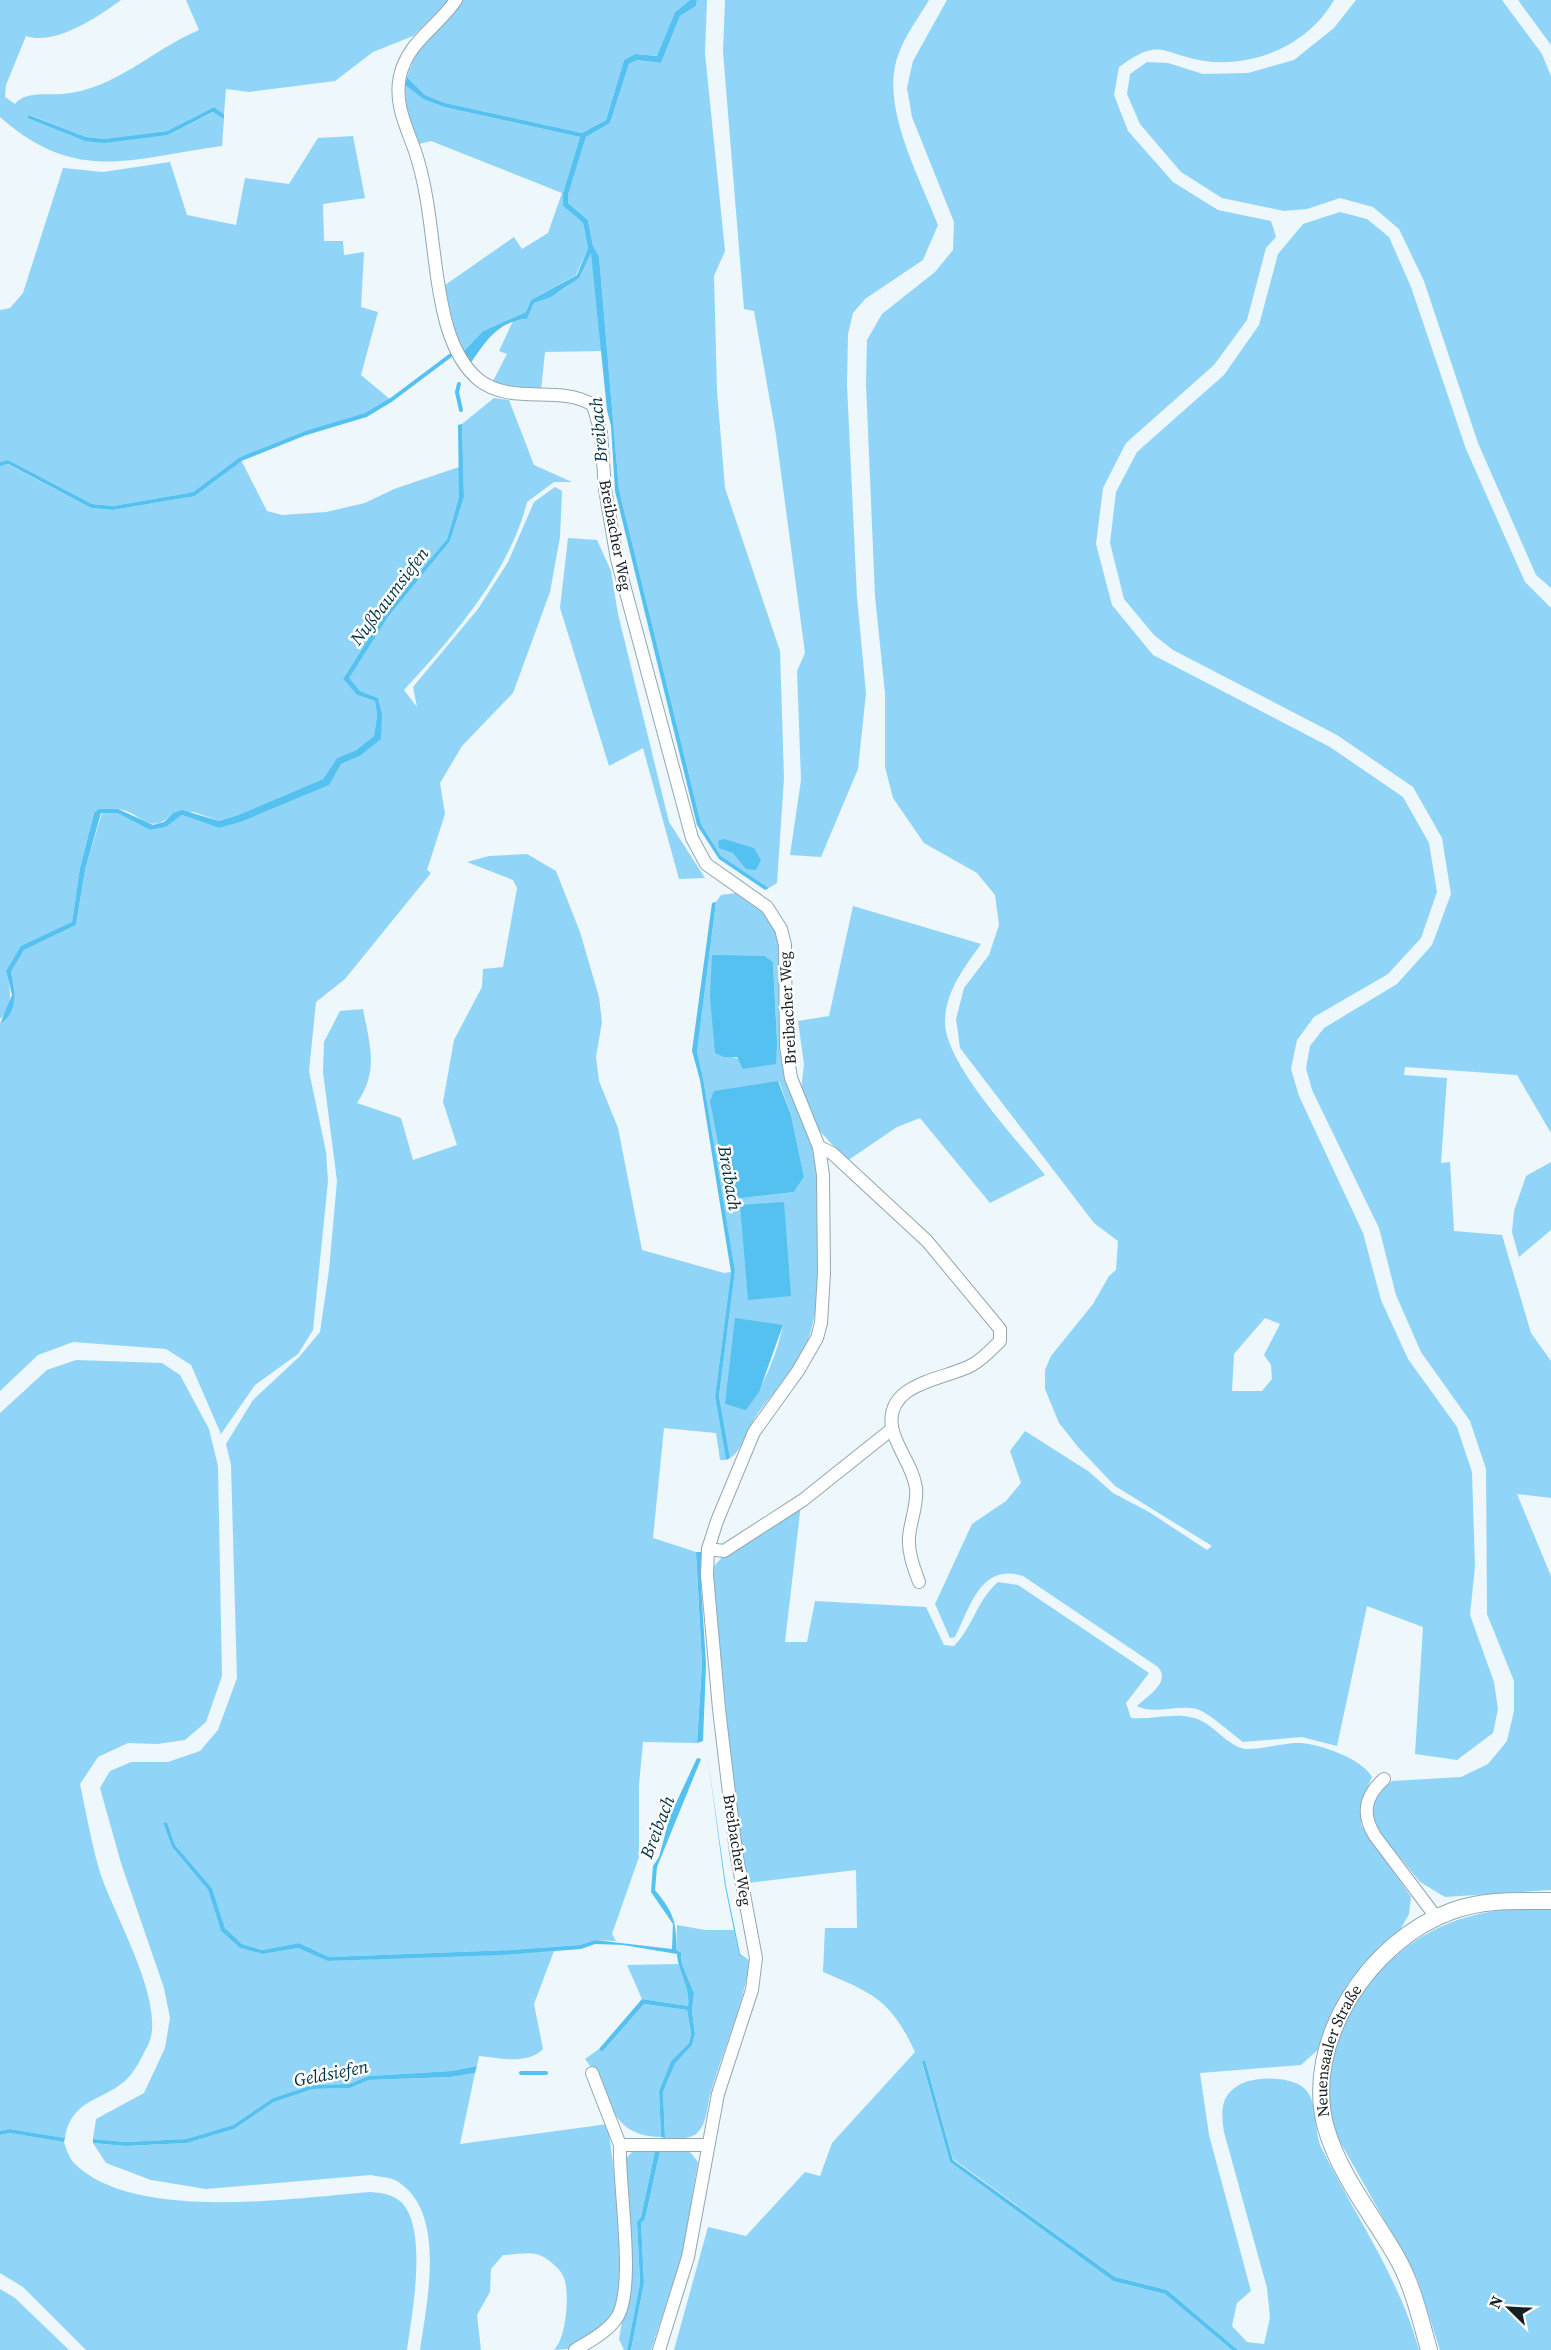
<svg xmlns="http://www.w3.org/2000/svg" width="1551" height="2350" viewBox="0 0 1551 2350" font-family="'Source Serif 4',serif">
<style>
.green{fill:#90d5f7;fill-rule:evenodd}
.water{fill:#55c1f0}
.lines{fill:none;stroke-linecap:round;stroke-linejoin:round}
.stream{stroke:#55c1f0;stroke-width:4}
.minor-casing{stroke:#91a8b4;stroke-width:14}
.tertiary-casing{stroke:#91a8b4;stroke-width:18}
.minor{stroke:#fff;stroke-width:12}
.tertiary{stroke:#fff;stroke-width:16}
.labels{text-anchor:middle;dominant-baseline:central;stroke-width:5;stroke-linejoin:round;paint-order:stroke}
.street-label{font-size:16px;fill:#161f23;stroke:#fff}
.water-label{font-size:18px;font-style:italic;fill:#013346;stroke:#fff}
</style>
<rect width="100%" height="100%" fill="#edf7fc"/>
<g class="green">
<path d="M0,0H121C98,17 55,46 26,36L6,85L5,97L15,104C24,91 48,95 62,94C117,89 151,50 199,30L186,0H450L413,36L373,52L335,81L249,92L226,89L224,114L214,107L167,131L104,139L86,137L30,115L27,118L85,141L168,135L214,112L224,119L222,146C131,158 77,185 0,117Z"/>
<path d="M462,0H690L675,12L657,56L635,54L624,60L606,120L582,133L445,103L425,95L407,77C417,45 439,24 462,0Z"/>
<path d="M697,0H707L705,53L725,251L714,276L717,391L725,488L780,651L784,778L777,883L769,888L721,856L701,824L619,490L599,256L593,246L588,220L568,203V195L586,137L610,123L629,64L637,60L661,63L680,16L696,6Z"/>
<path d="M725,0H929C919,17 906,34 899,53C878,103 920,178 938,225L923,260L865,299L853,313L848,334L847,385L857,597L866,693L858,769L821,857L790,855L801,780L797,671L805,653L776,435L754,311L744,309L723,52Z"/>
<path d="M947,0H1334C1309,44 1255,68 1205,61C1161,54 1161,36 1119,67L1114,95L1128,131L1173,182L1218,210L1271,221L1276,237L1266,248L1247,320L1214,365L1126,443L1103,488L1096,544L1112,605L1153,655L1330,747L1403,797L1429,843L1437,892L1421,938L1388,974L1314,1017L1297,1040L1291,1069L1299,1096L1363,1233L1381,1300L1408,1359L1457,1427L1472,1472L1475,1566L1470,1615L1494,1682L1498,1709L1493,1733L1457,1760L1415,1754L1423,1627L1367,1606L1337,1746L1302,1737L1243,1742C1232,1734 1209,1713 1197,1709C1177,1704 1154,1715 1137,1706C1148,1696 1171,1682 1158,1667L1023,1576C980,1562 970,1608 955,1637L950,1638L935,1604L972,1524L1006,1501L1021,1483L1010,1451L1025,1431L1088,1471L1113,1493L1149,1512L1207,1550L1212,1546L1115,1486L1078,1447L1059,1423L1045,1389V1370L1051,1356L1093,1304L1109,1276L1116,1270L1118,1241L1094,1223L960,1048L956,1019L964,988L989,955L999,925L995,895L977,873L924,843L893,798L885,767V693L875,596L866,384L867,340L882,314L935,272L953,250L954,222L912,117L907,88L913,61ZM1265,1318L1280,1324L1264,1355L1271,1365L1272,1379L1262,1391H1232L1234,1354Z"/>
<path d="M1356,0H1502L1542,54L1551,76V588L1536,575L1478,443L1424,281L1399,229L1373,207L1340,198L1307,209L1284,211L1222,198L1181,172L1140,124L1127,94L1130,74L1147,62L1168,63L1203,74L1248,73L1294,60L1334,28Z"/>
<path d="M1518,0H1551V45Z"/>
<path d="M405,85L423,99L444,107L580,137L563,193V206L583,223L588,248L576,275L531,300L526,312L483,331L463,352L453,326L445,285L514,237L522,249L548,233L562,193L431,141L419,144L406,106Z"/>
<path d="M353,136L365,198L323,204L324,241H343L344,255L364,252L361,307L378,312L361,375L391,400C345,427 290,436 241,460L267,511L282,515L326,512L365,503L394,489L459,467V497L447,539L384,614L343,679L357,695L375,701L377,715L374,736L356,750L337,758L323,779L238,815L219,821L194,812L173,813C149,838 142,812 118,809C111,808 101,812 94,813L80,868L72,923L21,947L6,971C10,987 15,1007 0,1019V466L7,464L91,508L113,510L195,496L194,492L113,506L92,504L8,460L0,462V310L10,308L23,293L63,168L103,172L170,162L187,215L236,225L245,178L289,184L318,138Z"/>
<path d="M1340,212L1367,219L1389,237L1411,287L1466,449L1525,582L1551,608V1133L1517,1075L1405,1067L1404,1075L1447,1078L1441,1163L1450,1162L1454,1231L1502,1235L1531,1333L1551,1361V1498L1517,1494L1551,1576V1890L1445,1897L1420,1882L1376,1828L1371,1810L1376,1796L1392,1781L1461,1777L1488,1764L1507,1741L1514,1711V1681L1487,1614L1486,1469L1470,1421L1421,1352L1396,1295L1379,1228L1312,1090L1306,1068L1310,1046L1324,1028L1397,984L1432,945L1451,894L1442,838L1413,787L1337,735L1173,650L1154,635L1124,599L1110,543L1116,492L1137,452L1224,375L1259,325L1278,254L1303,224Z"/>
<path d="M591,252L594,257L602,351L545,352L541,391L492,383L507,354L499,351L513,321L527,319L534,303C566,291 577,283 591,252Z"/>
<path d="M494,398L509,400L534,465L572,482H554L527,502C510,572 451,639 404,690L417,707L413,687L478,609L508,562L534,502L555,487L562,491L560,537L550,592L513,693L462,746L440,783L445,814L427,870L431,873L345,979L316,1002L309,1071L326,1152L328,1181L313,1330L298,1354L255,1385L221,1434L191,1365L166,1349L73,1342L38,1355L0,1391V1024C18,1011 15,990 11,972L24,950L76,925L85,870L102,813H117L150,830L166,827L182,815L219,828L241,822L328,785L341,764L360,756L380,739L378,698L360,691L348,678L388,617L450,541L464,497L462,424Z"/>
<path d="M568,538L597,540L611,571L618,614L669,822L705,878L679,879L643,748L609,766L560,608Z"/>
<path d="M527,854L556,871L580,932L599,997L602,1022L596,1057L599,1081L618,1128L642,1250L724,1273L731,1272L715,1397L726,1460H720L716,1433L664,1428L653,1538L696,1552L702,1664L697,1743L643,1742L639,1785V1857L612,1934L616,1941L595,1940L580,1945L510,1950L329,1957L299,1943L264,1950L242,1944L225,1928L212,1888L175,1845L167,1822L163,1823L172,1847L208,1890L221,1931L240,1948L263,1954L298,1948L329,1961L554,1951L534,2004L543,2049C528,2065 499,2058 479,2056L477,2066L451,2071L368,2076L349,2084L312,2085L273,2098L233,2125L186,2139L125,2142L93,2139L96,2119L144,2093L165,2048L170,2018L164,1988L121,1863L100,1788L110,1771L131,1762H168L200,1751L218,1730L237,1678L231,1465L226,1444L253,1400L299,1357L320,1332L329,1270L337,1181L323,1072L324,1042L340,1011L363,1009C370,1046 379,1071 357,1103L401,1118L413,1160L457,1145L443,1102L454,1040L482,987L483,969L503,967L517,888L513,880L467,862L489,856Z"/>
<path d="M736,893C751,901 765,911 774,927C786,949 779,1031 782,1062C789,1097 809,1128 816,1164C818,1214 826,1305 804,1350C792,1374 771,1394 756,1416C748,1429 742,1451 730,1458L719,1396L735,1271L703,1078L697,1052L716,902L721,895ZM765,956L773,962L777,1041L740,1060L731,1056ZM779,1081L791,1115L804,1177L794,1192L734,1199ZM783,1325C777,1354 764,1386 746,1409L725,1404Z"/>
<path d="M853,906L981,944C964,968 945,992 945,1023C946,1065 1018,1141 1045,1175L990,1203L920,1118L897,1127L847,1161L817,1128L801,1090L804,1064L798,1021L829,1016Z"/>
<path d="M1551,1162V1230L1519,1257L1512,1232L1514,1211L1526,1176Z"/>
<path d="M76,1360L162,1363L180,1375L209,1429L218,1466L222,1676L206,1722L185,1740L157,1744L128,1743L98,1757L80,1784C86,1812 91,1841 99,1869C111,1911 170,2007 147,2047C142,2056 136,2070 128,2078C104,2102 72,2097 65,2138L10,2129L0,2131V1413L47,1370Z"/>
<path d="M801,1504L785,1642H807L815,1601L926,1607L944,1645L954,1646C973,1627 977,1600 998,1582L1018,1585L1149,1673L1126,1703L1131,1718C1152,1720 1173,1712 1194,1718C1211,1722 1224,1742 1241,1748C1254,1752 1284,1742 1300,1743C1321,1744 1362,1759 1372,1777L1361,1803V1825L1411,1897L1409,1914L1400,1930L1380,1946L1349,1982L1327,2023L1319,2049L1301,2065L1200,2073L1209,2135L1251,2291L1237,2303L1232,2326L1247,2342L1264,2344L1270,2318L1267,2288L1224,2132C1221,2112 1220,2096 1239,2085C1254,2076 1290,2076 1304,2088C1319,2101 1313,2132 1322,2149C1355,2216 1399,2277 1419,2350H1238L1167,2290L1115,2277L953,2159L925,2060L922,2063L950,2162L1113,2281L1165,2294L1232,2350H674L708,2227L746,2236L805,2172L820,2176L832,2143L915,2052C891,2000 873,1993 823,1972L825,1928H857L856,1870L747,1883L740,1851L712,1573L715,1565L725,1554Z"/>
<path d="M1516,1908H1551V2350H1440L1417,2278L1334,2131C1312,2050 1365,1962 1440,1927C1464,1916 1489,1911 1516,1908Z"/>
<path d="M677,1925L705,1930H734L739,1955L750,1961C743,2007 723,2050 710,2095C707,2107 707,2125 696,2134C687,2140 675,2138 665,2138L663,2092L675,2064L692,2045L695,2034L692,2011L694,1993L682,1964V1957L676,1950Z"/>
<path d="M678,1964L690,1994L688,2006L642,1999L627,1965Z"/>
<path d="M644,2004L687,2010L691,2033L689,2043L671,2061L659,2091L661,2137C606,2136 613,2093 585,2059L599,2049L602,2052Z"/>
<path d="M475,2073L460,2144L608,2124C612,2164 633,2280 614,2312C609,2322 583,2344 572,2348C566,2350 559,2349 554,2350C566,2339 570,2294 564,2278C561,2269 546,2256 536,2254C527,2252 513,2255 503,2255L491,2269L490,2292L477,2315L481,2350H420C427,2301 447,2212 397,2181C390,2177 379,2177 371,2175L206,2189L151,2180L106,2163L93,2143L125,2146L187,2143L234,2129L274,2102L313,2089L350,2088L369,2080L451,2077Z"/>
<path d="M10,2133L64,2142C66,2148 69,2157 73,2162C131,2223 293,2198 370,2192C384,2193 398,2195 406,2208C426,2240 412,2314 407,2350H86L23,2287L0,2273V2135Z"/>
<path d="M638,2150L655,2151L641,2217L637,2222L640,2283L627,2350H624L619,2339L626,2299L624,2161L632,2152Z"/>
<path d="M660,2151L690,2152L698,2162L682,2257L651,2350H631L644,2283L641,2223L645,2219Z"/>
<path d="M0,2289L15,2298L69,2350H0Z"/>
</g>
<g class="water">
<path d="M690,0H697L696,6L680,16L661,63L637,60L629,64L610,123L586,137L568,195V203L588,220L593,246L599,256L619,490L701,824L721,856L769,888L765,890L719,859L697,825L615,491L611,426L607,410L591,253L579,278L551,297L534,303L527,319C498,321 486,341 470,364L463,352L483,331L526,312L531,300L577,275L588,248L583,223L563,206V193L580,137L444,107L423,99L405,85L407,77L425,95L445,103L582,133L606,120L624,60L635,54L657,56L675,12Z"/>
<path d="M214,107L224,114V119L213,112L168,135L104,143L85,141L27,118L29,115L86,137L104,139L167,131Z"/>
<path d="M462,424L464,497L450,541L388,617L349,678L360,691L378,698L382,714L381,739L360,756L341,764L329,785L241,822L219,828L182,815L166,827L150,830L117,813H101L85,870L76,925L24,950L11,972C15,990 19,1012 0,1024L12,995L6,971L21,946L72,922L80,868L94,813L99,809H118L153,825L164,822L173,813L182,810L219,821L238,815L323,779L337,758L356,750L374,736L377,715L375,701L357,695L343,679L384,614L447,539L459,497L458,425Z"/>
<path d="M8,460L92,504L113,506L194,492L195,496L113,510L91,508L8,464L0,466V462Z"/>
<path d="M724,839L754,848L761,860L756,870L746,869L733,853L719,848L718,841Z"/>
<path d="M716,902L697,1052L703,1078L735,1271L719,1396L730,1458L726,1460L715,1397L731,1272L700,1080L692,1051L712,903Z"/>
<path d="M712,955L765,956L773,962L777,1041L776,1064L743,1069L737,1057H724L715,1053L710,997Z"/>
<path d="M778,1081L791,1115L804,1177L794,1192L734,1199L728,1194L710,1101L714,1091Z"/>
<path d="M784,1202L791,1296L748,1300L740,1205Z"/>
<path d="M735,1318L783,1325L759,1392L746,1410L725,1404Z"/>
<path d="M696,1552H702L701,1585L706,1664L703,1741L697,1743L702,1664Z"/>
<path d="M697,1758L701,1759L657,1867L655,1890C673,1912 677,1921 676,1950L681,1953L682,1964L694,1993L692,2011L695,2034L692,2045L675,2064L663,2092L665,2138L661,2137L659,2091L671,2061L689,2043L691,2033L687,2010L644,2004L602,2052L599,2049L642,1999L688,2006C691,1987 678,1973 677,1954L623,1945L595,1944L581,1949L500,1955L328,1961L298,1948L263,1954L240,1948L221,1931L208,1890L172,1847L163,1823L167,1822L175,1845L212,1888L225,1928L242,1944L263,1950L299,1943L329,1957L510,1950L580,1945L595,1940L672,1949L673,1924L651,1892L653,1866L659,1857L670,1816Z"/>
<path d="M708,1759L726,1886L740,1954L750,1961L739,1955L725,1886Z"/>
<path d="M925,2060L953,2160L1115,2277L1167,2290L1238,2350H1232L1165,2294L1113,2281L950,2162L922,2062Z"/>
<path d="M477,2066L475,2073L451,2077L369,2080L350,2088L313,2089L274,2102L234,2129L187,2143L125,2146L93,2143V2139L125,2142L186,2139L233,2125L273,2098L312,2085L349,2084L368,2076L451,2071Z"/>
<path d="M10,2129L65,2138L64,2142L10,2133L0,2135V2131Z"/>
<path d="M655,2151H660L645,2219L641,2223L644,2283L631,2350H627L640,2283L637,2222L641,2217Z"/>
</g>
<g class="lines">
<g class="stream">
<path d="M459,384L457,392L461,410"/>
<path d="M189,495L194,494L241,459L306,433L366,415L391,400L451,355"/>
<path d="M521,2073H546"/>
</g>
<g class="minor-casing">
<g id="minor">
<path d="M456,0C438,27 408,41 400,76C394,103 406,126 415,151C434,208 431,269 447,326C453,346 463,367 479,380C512,406 559,384 593,405L601,433L605,489L617,559L692,838L706,864L767,907L781,929L785,945L786,1046L791,1078L819,1147L823,1175L824,1273L821,1323L817,1338L798,1371L754,1432L717,1521L708,1549L707,1575L719,1709L736,1852L756,1958L752,1990L718,2094L688,2257L659,2350"/>
<path d="M819,1147L832,1153L927,1241L1000,1329V1341C991,1350 983,1359 972,1365C945,1380 885,1382 892,1427C896,1448 913,1466 916,1488C918,1505 910,1521 909,1538C908,1553 914,1568 919,1582"/>
<path d="M708,1549L724,1551L803,1500L892,1429"/>
<path d="M1384,1779C1365,1796 1361,1814 1375,1836L1436,1917"/>
<path d="M592,2073L620,2145H707"/>
<path d="M575,2350C588,2342 607,2332 616,2319C637,2290 618,2184 620,2145"/>
</g>
</g>
<g class="tertiary-casing">
<g id="tertiary">
<path id="s1" d="M1429,2350C1420,2318 1413,2285 1396,2256C1372,2214 1340,2176 1326,2128C1302,2042 1370,1940 1452,1911C1484,1899 1517,1901 1551,1901"/>
</g>
</g>
<use href="#minor" class="minor"/>
<use href="#tertiary" class="tertiary"/>
</g>
<g class="labels">
<g class="street-label">
<text transform="translate(616 535) rotate(79)">Breibacher Weg</text>
<text transform="translate(787 1008) rotate(-93)">Breibacher Weg</text>
<text transform="translate(738 1850) rotate(81)">Breibacher Weg</text>
<text stroke="none"><textPath href="#s1" startOffset="327">Neuensaaler Straße</textPath></text>
</g>
<g class="water-label">
<text transform="translate(598 430) rotate(-95)">Breibach</text>
<text transform="translate(389 596) rotate(-53)">Nußbaumsiefen</text>
<text transform="translate(730 1178) rotate(80)">Breibach</text>
<text transform="translate(657 1827) rotate(-69)">Breibach</text>
<text transform="translate(331 2073) rotate(-11)">Geldsiefen</text>
</g>
</g>
<g transform="translate(1509 2308) rotate(294)" stroke="#ffffff" stroke-width="4.5" paint-order="stroke">
<path d="M0-4.5L10 22L0 15L-10 22Z" fill="#161f23"/>
<text y="-9" font-size="16" font-weight="bold" text-anchor="middle" fill="#161f23">N</text>
</g>
</svg>
